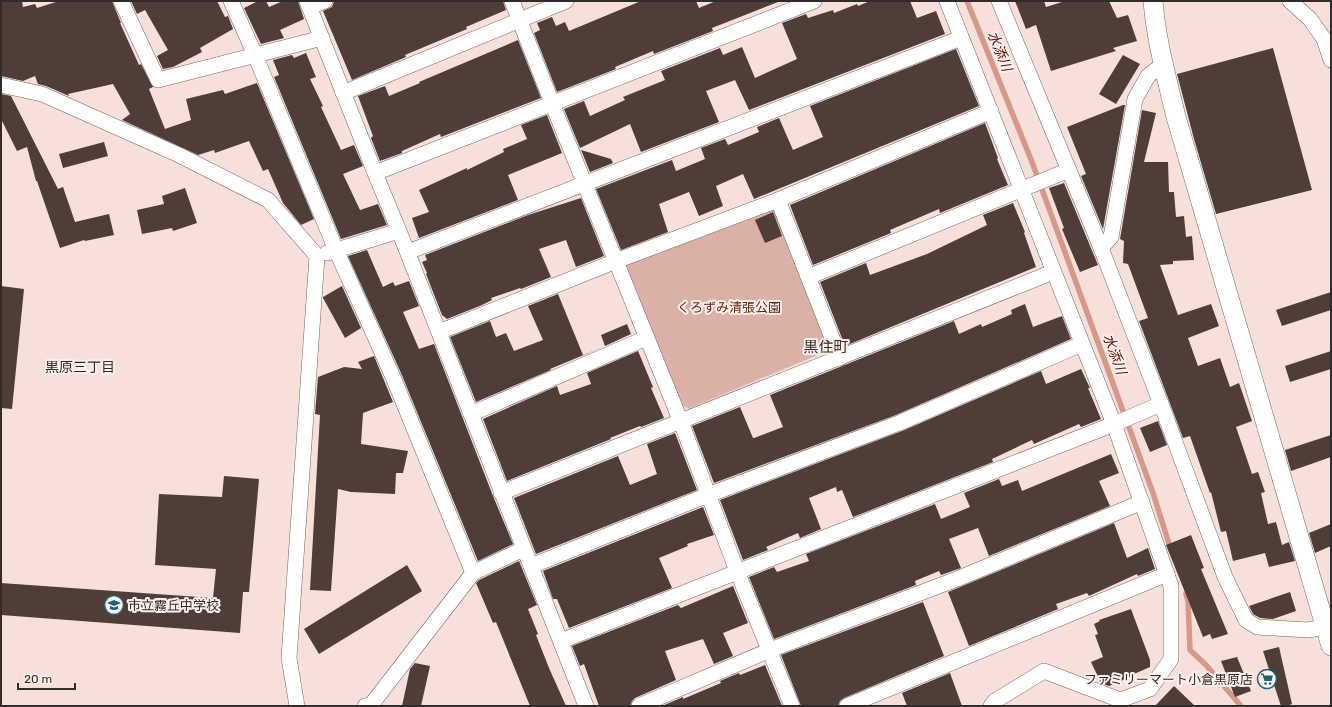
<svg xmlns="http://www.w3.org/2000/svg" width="1332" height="707" font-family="Rubik,'Noto Sans JP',sans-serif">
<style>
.green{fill:#dbb1a7}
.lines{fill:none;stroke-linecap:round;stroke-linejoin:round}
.stream{stroke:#d69889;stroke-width:5.5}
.building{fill:#4f3d38}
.minor-casing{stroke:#77635e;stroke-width:16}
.tertiary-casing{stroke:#77635e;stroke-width:20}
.minor{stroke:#fff;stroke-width:15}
.tertiary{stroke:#fff;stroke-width:19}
.labels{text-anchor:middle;stroke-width:4;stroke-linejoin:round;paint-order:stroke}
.park-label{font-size:13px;fill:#6a2110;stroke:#fef0ec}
.poi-label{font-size:13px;fill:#332b29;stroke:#fef0ec;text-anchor:start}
.water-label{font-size:14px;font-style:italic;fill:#5c1303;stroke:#fef0ec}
.neighbourhood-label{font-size:14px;fill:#332b29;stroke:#fef0ec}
.quarter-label{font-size:15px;fill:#332b29;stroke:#fef0ec}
</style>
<rect width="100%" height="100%" fill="#f7e0da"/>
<path class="green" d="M 774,209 L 830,350 L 690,408 C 681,409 679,398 676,391 L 625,265 Z"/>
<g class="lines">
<g class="stream">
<path d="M 967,1 L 1032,162 L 1153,493 L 1171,550"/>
<path d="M 1186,594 L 1188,601 L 1190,650 L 1206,665 L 1241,706"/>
</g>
</g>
<g class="building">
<path d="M 1,1 L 22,1 L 23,7 L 35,4 L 37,8 L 59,1 L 112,1 L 121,23 L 120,23 L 139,65 L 141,64 L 153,87 L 149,89 L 165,129 L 191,120 L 186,99 L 223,90 L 225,94 L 257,83 L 314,219 L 301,225 L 283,203 L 268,169 L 263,171 L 249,141 L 215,153 L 214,150 L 198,155 L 122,120 L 130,114 L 113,84 L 68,94 L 69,96 L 46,86 L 38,84 L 35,76 L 23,81 L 1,76 Z"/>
<path d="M 131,1 L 217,1 L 225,17 L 228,16 L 233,29 L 200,48 L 202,52 L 173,67 L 163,69 L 157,56 L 168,50 L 145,10 L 137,14 Z"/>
<path d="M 258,1 L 266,1 L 269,7 L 283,1 L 298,1 L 304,19 L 280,30 L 284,38 L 261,44 L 244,8 Z"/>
<path d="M 334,1 L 503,1 L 506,10 L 466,27 L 467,29 L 405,55 L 406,57 L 352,80 L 323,11 L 332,7 Z"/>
<path d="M 641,1 L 696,1 L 699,8 L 716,1 L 778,2 L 712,28 L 713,31 L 654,54 L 653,51 L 615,67 L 616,69 L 557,92 L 534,33 L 540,30 L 537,23 L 552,17 L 556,26 L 565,22 L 569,31 Z"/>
<path d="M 870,1 L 910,1 L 917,18 L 936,11 L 945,34 L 749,110 L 735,80 L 706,91 L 719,122 L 641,152 L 630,124 L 580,148 L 564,109 L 584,101 L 590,116 L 625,100 L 623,97 L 665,80 L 661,71 L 720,48 L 723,55 L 742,47 L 755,78 L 797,59 L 782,23 L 806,14 L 808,18 L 833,10 L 834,13 L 857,4 L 858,6 Z"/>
<path d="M 1015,1 L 1044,1 L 1046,7 L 1065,1 L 1109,1 L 1117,18 L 1128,15 L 1137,41 L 1113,48 L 1116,51 L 1051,71 L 1036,25 L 1026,29 Z"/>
<path d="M 518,40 L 541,98 L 441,137 L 440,134 L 402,151 L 402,153 L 380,161 L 371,138 L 373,136 L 358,96 L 385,86 L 389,96 L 420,83 L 419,82 Z"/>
<path d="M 1273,48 L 1312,190 L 1216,214 L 1194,139 L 1177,74 Z"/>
<path d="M 956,49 L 979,106 L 754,199 L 743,174 L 716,186 L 723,206 L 699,216 L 689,192 L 659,204 L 668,232 L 621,250 L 596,189 L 672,160 L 676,171 L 705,159 L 701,148 L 725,139 L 728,145 L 759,132 L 757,127 L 779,118 L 793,150 L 823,137 L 810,106 Z"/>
<path d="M 306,53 L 316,77 L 310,79 L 323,106 L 321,107 L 341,150 L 354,145 L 363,166 L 343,174 L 360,210 L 378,204 L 387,225 L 341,239 L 274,77 L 279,75 L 273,60 L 292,55 L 294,58 Z"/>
<path d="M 1123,55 L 1140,64 L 1116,104 L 1099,94 Z"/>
<path d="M 1,94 L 11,96 L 58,189 L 63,187 L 75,222 L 109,214 L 114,235 L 85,241 L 84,240 L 60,248 L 37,181 L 36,181 L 27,147 L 17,151 L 1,119 Z"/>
<path d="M 1123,105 L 1125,105 L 1103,229 L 1081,176 L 1086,174 L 1067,127 Z"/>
<path d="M 1142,110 L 1156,113 L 1144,162 L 1168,162 L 1169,192 L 1174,192 L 1176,217 L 1184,216 L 1186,237 L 1192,236 L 1194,260 L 1173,261 L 1173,264 L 1160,265 L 1178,315 L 1211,304 L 1219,326 L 1188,338 L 1198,366 L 1220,358 L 1230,387 L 1239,383 L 1252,421 L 1236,427 L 1252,474 L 1258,472 L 1265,492 L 1261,493 L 1268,524 L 1276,522 L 1282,545 L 1289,542 L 1295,561 L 1269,567 L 1265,553 L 1233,561 L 1226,531 L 1221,532 L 1211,492 L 1210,493 L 1190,436 L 1183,438 L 1139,321 L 1148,318 L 1128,264 L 1123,263 L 1124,241 L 1120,239 Z"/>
<path d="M 547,115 L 562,153 L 508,175 L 518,200 L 419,238 L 412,218 L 429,212 L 419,190 L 467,168 L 467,170 L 504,152 L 503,149 L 527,139 L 521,125 Z"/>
<path d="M 985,123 L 998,158 L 997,159 L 1008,185 L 940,213 L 939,209 L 890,230 L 891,233 L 813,265 L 790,205 Z"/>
<path d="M 104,142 L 108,156 L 63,168 L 59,154 Z"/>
<path d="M 581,150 L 611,159 L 613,163 L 590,172 Z"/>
<path d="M 1064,183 L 1098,265 L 1080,272 L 1062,229 L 1064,228 L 1049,188 Z"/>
<path d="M 185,188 L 197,223 L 173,231 L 172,228 L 142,234 L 137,210 L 164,204 L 162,196 Z"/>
<path d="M 581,198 L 604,256 L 576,267 L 566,240 L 539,249 L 551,277 L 521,289 L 520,288 L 491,298 L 492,300 L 482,305 L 447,319 L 442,315 L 426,274 L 427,273 L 422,262 L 427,260 L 425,255 L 528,215 Z"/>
<path d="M 1013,203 L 1025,232 L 1024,233 L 1036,267 L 845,346 L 820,282 L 866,263 L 870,275 L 927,254 L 987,225 L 983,215 Z"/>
<path d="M 773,212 L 782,236 L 765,243 L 755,220 Z"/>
<path d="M 367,250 L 383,287 L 393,282 L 395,286 L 409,281 L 419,306 L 403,312 L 419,349 L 434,344 L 493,496 L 513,544 L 478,561 L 401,373 L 348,256 Z"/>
<path d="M 1,286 L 24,289 L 12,409 L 1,408 Z"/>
<path d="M 342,286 L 361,328 L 345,338 L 323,298 L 323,297 Z"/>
<path d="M 1331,292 L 1331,310 L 1282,326 L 1276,310 Z"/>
<path d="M 558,294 L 583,355 L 603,347 L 550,369 L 551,370 L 476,402 L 450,337 L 490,321 L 496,337 L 506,333 L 514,351 L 543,340 L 528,306 Z"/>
<path d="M 1025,304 L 1033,327 L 1062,316 L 1071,339 L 896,415 L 714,483 L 692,426 L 740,407 L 753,438 L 754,438 L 783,427 L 770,395 L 954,321 L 959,334 L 981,324 L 982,327 L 1012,314 L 1011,310 Z"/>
<path d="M 627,324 L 631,334 L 605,346 L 601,335 Z"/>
<path d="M 638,351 L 653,387 L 651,388 L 664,418 L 641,427 L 640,426 L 610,438 L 611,439 L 507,481 L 483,419 L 557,386 L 560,395 L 591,384 L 587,373 Z"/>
<path d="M 1331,351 L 1331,369 L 1290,382 L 1285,366 Z"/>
<path d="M 374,356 L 393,402 L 363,413 L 361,444 L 408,451 L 403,473 L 396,473 L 395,494 L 351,492 L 338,489 L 331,591 L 310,590 L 320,415 L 315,414 L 318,377 L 344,367 L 362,369 L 358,362 Z"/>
<path d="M 1081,369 L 1090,388 L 1088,388 L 1101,419 L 1081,427 L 1079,424 L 1034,444 L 1032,440 L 992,459 L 993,462 L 853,517 L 842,490 L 837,492 L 836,487 L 809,498 L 821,529 L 800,538 L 798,533 L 766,547 L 768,550 L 743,560 L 720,500 L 902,431 L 1041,371 L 1046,384 Z"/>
<path d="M 1158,421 L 1167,445 L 1150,452 L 1140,428 Z"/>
<path d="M 675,433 L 697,490 L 536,554 L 514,498 L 618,456 L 630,485 L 657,474 L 647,444 Z"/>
<path d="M 1331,435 L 1331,457 L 1291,471 L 1285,450 Z"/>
<path d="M 1111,454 L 1119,473 L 1099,481 L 1110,506 L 989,556 L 978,528 L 949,539 L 961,568 L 941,575 L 939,571 L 915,581 L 916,585 L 774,639 L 749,577 L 774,567 L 777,572 L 809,561 L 806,554 L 935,504 L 941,519 L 970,507 L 964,493 L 999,479 L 1002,486 L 1018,480 L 1022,491 Z"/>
<path d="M 224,476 L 259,479 L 249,592 L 243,592 L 240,633 L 1,615 L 1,583 L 213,598 L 216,569 L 155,565 L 159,494 L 222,497 Z"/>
<path d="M 703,507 L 714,535 L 687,544 L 688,546 L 659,558 L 672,588 L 569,628 L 557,599 L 553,599 L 543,571 Z"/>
<path d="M 1114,523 L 1127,558 L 1148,548 L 1155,569 L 1138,576 L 1137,574 L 1089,596 L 1087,593 L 1056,604 L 1058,609 L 969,646 L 948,592 Z"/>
<path d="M 1331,524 L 1331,546 L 1315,553 L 1309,533 Z"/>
<path d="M 1191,535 L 1204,568 L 1201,569 L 1228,634 L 1212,639 L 1210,634 L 1203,637 L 1166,545 Z"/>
<path d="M 519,561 L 537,605 L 528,609 L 538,634 L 536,635 L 549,668 L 566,706 L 530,706 L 496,622 L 493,623 L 476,583 L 479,580 Z"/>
<path d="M 407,565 L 422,591 L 319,654 L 304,629 Z"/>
<path d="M 733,586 L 748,623 L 723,633 L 733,656 L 714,664 L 703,639 L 665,651 L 676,680 L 635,698 L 632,701 L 630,706 L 599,706 L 584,664 L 580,666 L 572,646 L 678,605 L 681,608 Z"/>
<path d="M 1290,592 L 1296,611 L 1273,619 L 1260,618 L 1253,614 L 1249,606 Z"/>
<path d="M 923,602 L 944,656 L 844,698 L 840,701 L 838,706 L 801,706 L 781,655 Z"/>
<path d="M 1131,609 L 1150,660 L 1150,667 L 1134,674 L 1134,675 L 1109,686 L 1101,683 L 1091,662 L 1103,657 L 1095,635 L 1098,634 L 1094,624 L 1100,621 L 1099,620 Z"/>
<path d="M 1279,647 L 1292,704 L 1287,706 L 1281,706 L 1263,651 Z"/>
<path d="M 1237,657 L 1251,691 L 1235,697 L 1221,661 Z"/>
<path d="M 415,663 L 430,666 L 421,706 L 402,706 L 410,669 Z"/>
<path d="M 765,665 L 782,706 L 662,706 L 683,697 L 683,699 L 721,683 L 720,681 L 739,673 L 740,675 Z"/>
<path d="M 950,673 L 962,706 L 907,706 L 902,693 Z"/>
<path d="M 1174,686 L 1195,706 L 1155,706 Z"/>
</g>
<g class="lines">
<g class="minor-casing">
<g id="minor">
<path d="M 121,1 L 158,80 L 322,38"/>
<path d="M 231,1 L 255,55 L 336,250 L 393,377 L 473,573"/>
<path d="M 307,1 L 375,173 L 399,231 L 586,706"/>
<path d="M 512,1 L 552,103 L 681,422 L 737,571 L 792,706"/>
<path d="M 947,1 L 1114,424 L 1171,586 L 1171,659 L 1150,689 L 1120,700 L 1044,671 L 995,701 L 991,706"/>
<path d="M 999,1 L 1101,248 L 1161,404 L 1225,577 L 1246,620 L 1257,627 L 1308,630 L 1326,627"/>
<path d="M 1290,1 L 1310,19 L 1324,39 L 1331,60"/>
<path d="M 309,7 L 325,1"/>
<path d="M 1,85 L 42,94 L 179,155 L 268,200 L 317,256 L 289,658 L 297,706"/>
<path d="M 343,93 L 566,1"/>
<path d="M 375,173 L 814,1"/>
<path d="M 778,200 L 991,111"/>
<path d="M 1101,248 L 1111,237 L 1135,99 L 1148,76 L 1163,64"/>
<path d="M 408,252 L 961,38"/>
<path d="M 327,253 L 399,231"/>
<path d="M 808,277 L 1069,170"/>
<path d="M 439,332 L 616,261 L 778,200 L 840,358"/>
<path d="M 471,414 L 646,338"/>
<path d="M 501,493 L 1053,272"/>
<path d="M 531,566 L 708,495 L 899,423 L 1082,344"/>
<path d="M 561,641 L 1114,424 L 1161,404"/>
<path d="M 365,706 L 371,705 L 473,573 L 523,549"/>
<path d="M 639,706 L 770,650 L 957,579 L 1142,502"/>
<path d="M 847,706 L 1167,574"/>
</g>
</g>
<g class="tertiary-casing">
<path id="tertiary" d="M 1153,1 C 1156,40 1167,79 1176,117 L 1331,646"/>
</g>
<use href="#minor" class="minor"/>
<use href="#tertiary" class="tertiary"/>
</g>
<defs>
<g id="school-ring" transform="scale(1)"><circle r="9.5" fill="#fef0ec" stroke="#1b6371" stroke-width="1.5"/><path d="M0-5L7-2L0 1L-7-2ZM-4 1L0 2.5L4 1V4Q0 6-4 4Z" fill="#1b6371"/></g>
<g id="supermarket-ring" transform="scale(1)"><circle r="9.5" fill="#fef0ec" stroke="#1b6371" stroke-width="1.5"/><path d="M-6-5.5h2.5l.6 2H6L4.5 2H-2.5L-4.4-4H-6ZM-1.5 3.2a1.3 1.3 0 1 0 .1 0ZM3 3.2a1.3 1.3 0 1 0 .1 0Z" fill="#1b6371"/></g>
</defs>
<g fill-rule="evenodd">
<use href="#school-ring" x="114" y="605"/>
<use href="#supermarket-ring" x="1267" y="679"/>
</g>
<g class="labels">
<g class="park-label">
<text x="729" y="312">くろずみ清張公園</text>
</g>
<g class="poi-label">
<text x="128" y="610">市立霧丘中学校</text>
<text x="1253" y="684" text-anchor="end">ファミリーマート小倉黒原店</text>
</g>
<g class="water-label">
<text transform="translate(1000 51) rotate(68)" y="5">水添川</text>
<text transform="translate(1115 354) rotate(70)" y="5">水添川</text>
</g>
<g class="neighbourhood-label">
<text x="80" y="372">黒原三丁目</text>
</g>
<g class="quarter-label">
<text x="826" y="352">黒住町</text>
</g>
</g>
<rect width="1332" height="707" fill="none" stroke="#332b29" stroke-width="4"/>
<path d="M18 683v6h57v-6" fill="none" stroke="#332b29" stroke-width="2"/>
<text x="24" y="683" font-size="12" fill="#332b29" stroke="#fef0ec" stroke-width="3" paint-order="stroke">20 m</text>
</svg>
